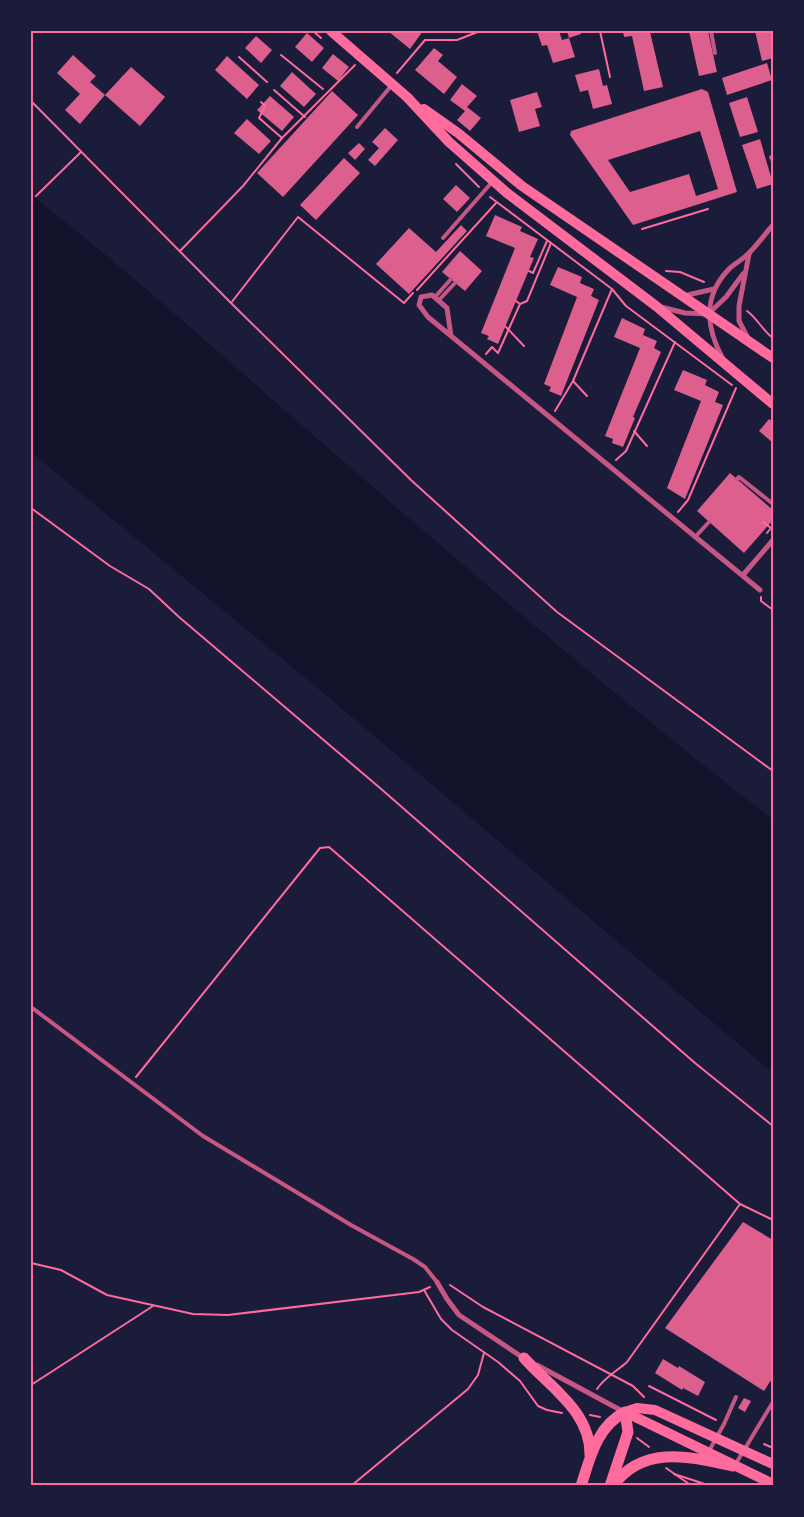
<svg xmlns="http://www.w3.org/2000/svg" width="804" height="1517" font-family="'PT Serif',serif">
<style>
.water{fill:#12122b}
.building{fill:#dd5f8e;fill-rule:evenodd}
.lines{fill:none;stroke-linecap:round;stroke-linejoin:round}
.path{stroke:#ff6b9d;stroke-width:2}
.service{stroke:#c65784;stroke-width:4}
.minor{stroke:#c65784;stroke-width:5}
.secondary{stroke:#ff6b9d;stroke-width:10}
.trunk{stroke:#ff6b9d;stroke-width:11}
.neatline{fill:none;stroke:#ff6b9d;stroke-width:2}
</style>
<rect width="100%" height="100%" fill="#1b1b3a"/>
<path class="water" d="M 31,195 C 129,271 220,354 313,435 C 464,566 615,697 773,820 L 773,1073 L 320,690 L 31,452 Z"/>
<g class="building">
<path d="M 388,31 L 423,31 L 410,49 Z"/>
<path d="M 537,31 L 559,31 L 562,40 L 569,38 L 575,57 L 553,63 L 547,45 L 542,46 Z"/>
<path d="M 567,31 L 580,31 L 581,34 L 569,38 Z"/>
<path d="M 623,31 L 650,32 L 663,87 L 644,91 L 632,36 L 624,37 Z"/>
<path d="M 689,31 L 708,31 L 717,72 L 699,76 Z"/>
<path d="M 755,31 L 773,31 L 773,58 L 762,61 Z"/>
<path d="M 307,33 L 324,48 L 312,62 L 295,47 Z"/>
<path d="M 256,36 L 272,50 L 261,63 L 245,48 Z"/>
<path d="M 434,48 L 443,55 L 438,61 L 457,77 L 444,94 L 415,70 Z"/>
<path d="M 333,54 L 349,67 L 338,81 L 322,68 Z"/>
<path d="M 73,55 L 96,76 L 90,82 L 105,95 L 80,124 L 65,110 L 80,94 L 57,73 Z"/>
<path d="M 227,56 L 259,85 L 247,99 L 215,70 Z"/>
<path d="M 767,63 L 772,80 L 727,95 L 722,78 Z"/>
<path d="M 131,67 L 165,97 L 140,126 L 105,95 Z"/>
<path d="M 599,69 L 603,86 L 607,85 L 612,104 L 593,109 L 588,90 L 580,92 L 575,75 Z"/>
<path d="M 292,72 L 316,94 L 304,107 L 280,86 Z"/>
<path d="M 462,84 L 477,96 L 467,107 L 481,118 L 470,131 L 457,120 L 465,111 L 450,100 Z"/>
<path d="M 702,89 L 708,92 L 737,192 L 633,225 L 570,135 L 571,131 ZM 700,131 L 718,189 L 696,196 L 689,174 L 630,192 L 608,160 Z"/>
<path d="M 332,91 L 358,115 L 283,197 L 257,173 Z"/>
<path d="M 537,92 L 542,107 L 535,109 L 540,126 L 519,132 L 510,100 Z"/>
<path d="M 270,96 L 294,117 L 282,131 L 257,110 Z"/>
<path d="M 747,97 L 758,132 L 740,137 L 729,103 Z"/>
<path d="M 247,119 L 271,141 L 259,154 L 234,133 Z"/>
<path d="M 385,128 L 398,140 L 375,166 L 368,160 L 379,148 L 372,142 Z"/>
<path d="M 760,139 L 773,184 L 757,189 L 742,145 Z"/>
<path d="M 359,143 L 365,149 L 355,160 L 348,153 Z"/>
<path d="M 344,158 L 360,173 L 316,220 L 300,205 Z"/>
<path d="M 456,185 L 470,198 L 457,212 L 443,199 Z"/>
<path d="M 495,215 L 522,227 L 520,231 L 538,239 L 530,257 L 534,258 L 498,344 L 487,339 L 489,336 L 481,333 L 515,248 L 486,236 Z"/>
<path d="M 461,225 L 467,231 L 409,294 L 376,264 L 409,228 L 436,252 Z"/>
<path d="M 460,251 L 482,271 L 465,291 L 442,272 Z"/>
<path d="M 558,267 L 582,277 L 580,283 L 594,289 L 591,296 L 599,300 L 561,396 L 549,391 L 551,387 L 544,384 L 577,297 L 550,285 Z"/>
<path d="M 622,318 L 645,329 L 643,335 L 657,341 L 654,348 L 661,352 L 633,417 L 635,418 L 623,447 L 612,443 L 613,439 L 605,436 L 640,348 L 614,337 Z"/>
<path d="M 683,370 L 707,380 L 705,385 L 719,392 L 715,402 L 723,405 L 685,499 L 667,488 L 701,401 L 674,390 Z"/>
<path d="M 769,419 L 773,422 L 773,443 L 759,431 Z"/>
<path d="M 730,473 L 773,510 L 773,520 L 744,553 L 697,511 Z"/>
<path d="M 743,1222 L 773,1240 L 773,1377 L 764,1391 L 665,1328 Z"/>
<path d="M 663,1359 L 678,1368 L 679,1366 L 705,1382 L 698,1396 L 683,1388 L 682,1390 L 655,1373 Z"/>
<path d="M 744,1398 L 751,1401 L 745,1412 L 738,1408 Z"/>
</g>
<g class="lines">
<g class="path">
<path d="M 313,31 L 321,38"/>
<path d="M 600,31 L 610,77"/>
<path d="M 31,32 L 71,31"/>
<path d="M 281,55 L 323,89"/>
<path d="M 239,57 L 267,82"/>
<path d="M 397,73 L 425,40 L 457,40 L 480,31"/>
<path d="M 274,90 L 305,117"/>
<path d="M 31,101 L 231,303 L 412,481 L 557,612 L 773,771"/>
<path d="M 261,102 L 265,106 L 259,118 L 282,138"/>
<path d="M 456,164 L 479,187"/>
<path d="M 36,196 L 81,152"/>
<path d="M 490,197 L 612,289 L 626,306 L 732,385"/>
<path d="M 642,229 L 708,209"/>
<path d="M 180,251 L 243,186 L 282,138 L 355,65"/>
<path d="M 529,271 L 533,273 L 547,241"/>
<path d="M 666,271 L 680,272 L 704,282"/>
<path d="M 417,290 L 496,203"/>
<path d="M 516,301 L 520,304"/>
<path d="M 231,303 L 298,217 L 404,303 L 413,293"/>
<path d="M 747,311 C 758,319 762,330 773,338"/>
<path d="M 506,327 L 524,346"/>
<path d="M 486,354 L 492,347 L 498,353 L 520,304 L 527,301 L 551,243"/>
<path d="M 573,381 L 587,396"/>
<path d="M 555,411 L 573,381 L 612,289"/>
<path d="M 634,431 L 647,446"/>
<path d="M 616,460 L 626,451 L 675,342"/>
<path d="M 31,508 L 110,566 L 149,589 L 179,617 L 380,788 L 695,1063 L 773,1126"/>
<path d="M 678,512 L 688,500 L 736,388"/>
<path d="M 763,522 L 771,528 L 767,533"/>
<path d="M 761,597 L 761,601 L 773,610"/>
<path d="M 136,1077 L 320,848 L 329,847 L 740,1204 L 773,1220"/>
<path d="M 31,1263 L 61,1270 L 107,1295 L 193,1314 L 228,1315 L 419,1292 L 430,1287"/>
<path d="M 450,1285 L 483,1307 L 633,1386 L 644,1397"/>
<path d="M 424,1290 L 441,1319 L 452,1330 L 498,1362 L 520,1381 L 538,1406 L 547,1410 L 562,1413"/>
<path d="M 31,1385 L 153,1306"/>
<path d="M 649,1386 L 716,1420"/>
<path d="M 597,1389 C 604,1378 617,1371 627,1362 L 740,1204"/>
<path d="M 590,1415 L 600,1417"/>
<path d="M 637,1438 L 649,1447"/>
<path d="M 764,1444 L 773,1448"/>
<path d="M 666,1468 L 692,1486"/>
<path d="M 674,1474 L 711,1486"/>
<path d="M 351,1486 L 468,1389 L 478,1375 L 484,1353"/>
</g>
<g class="service">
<path d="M 711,31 L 715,53"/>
<path d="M 357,127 L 391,86"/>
<path d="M 771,157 L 773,161"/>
<path d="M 443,238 L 493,181"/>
<path d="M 435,297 L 451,279"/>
<path d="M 439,300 L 455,283"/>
<path d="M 737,479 L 739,477 L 773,504"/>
<path d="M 695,537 L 709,522"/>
<path d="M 31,1007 L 203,1136 L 351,1225 L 413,1259 L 425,1267 L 437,1282"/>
<path d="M 709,1451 L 724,1424 L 736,1397"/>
<path d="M 735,1465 L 773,1402"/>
</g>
<g class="minor">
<path d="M 683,296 L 714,289"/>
<path d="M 661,307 L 685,313 L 708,314 L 726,297 L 743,274"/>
<path d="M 451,336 L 447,308 L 432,295 L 421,297 L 419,305 L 428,317 L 760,590"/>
<path d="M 748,338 L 739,321 L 739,306 L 749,254"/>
<path d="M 723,359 C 706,328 702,297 729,269 C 735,263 744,259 750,252 C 758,244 765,234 773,225"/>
<path d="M 743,575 L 773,540"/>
<path d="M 437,1282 L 447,1299 L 459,1315 L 525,1359"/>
<path d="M 537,1365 L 624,1412"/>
</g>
<g class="secondary">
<path d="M 331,31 L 407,97 L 449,142 L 507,193 L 656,306 L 773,404"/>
<path d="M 424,109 L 458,133 L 522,186 L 773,358"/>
<path d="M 625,1412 L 773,1484"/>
<path d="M 625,1412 L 637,1408 L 655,1410 L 773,1464"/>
</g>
<g class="trunk">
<path d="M 524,1358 C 550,1387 591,1412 590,1455"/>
<path d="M 581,1486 C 590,1458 597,1426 625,1412 L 628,1432 L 610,1486"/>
<path d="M 613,1486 C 643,1444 691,1457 733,1466"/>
</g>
</g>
<rect width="804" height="1517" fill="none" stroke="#1b1b3a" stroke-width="65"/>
<rect x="32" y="32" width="740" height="1452" class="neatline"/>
</svg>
